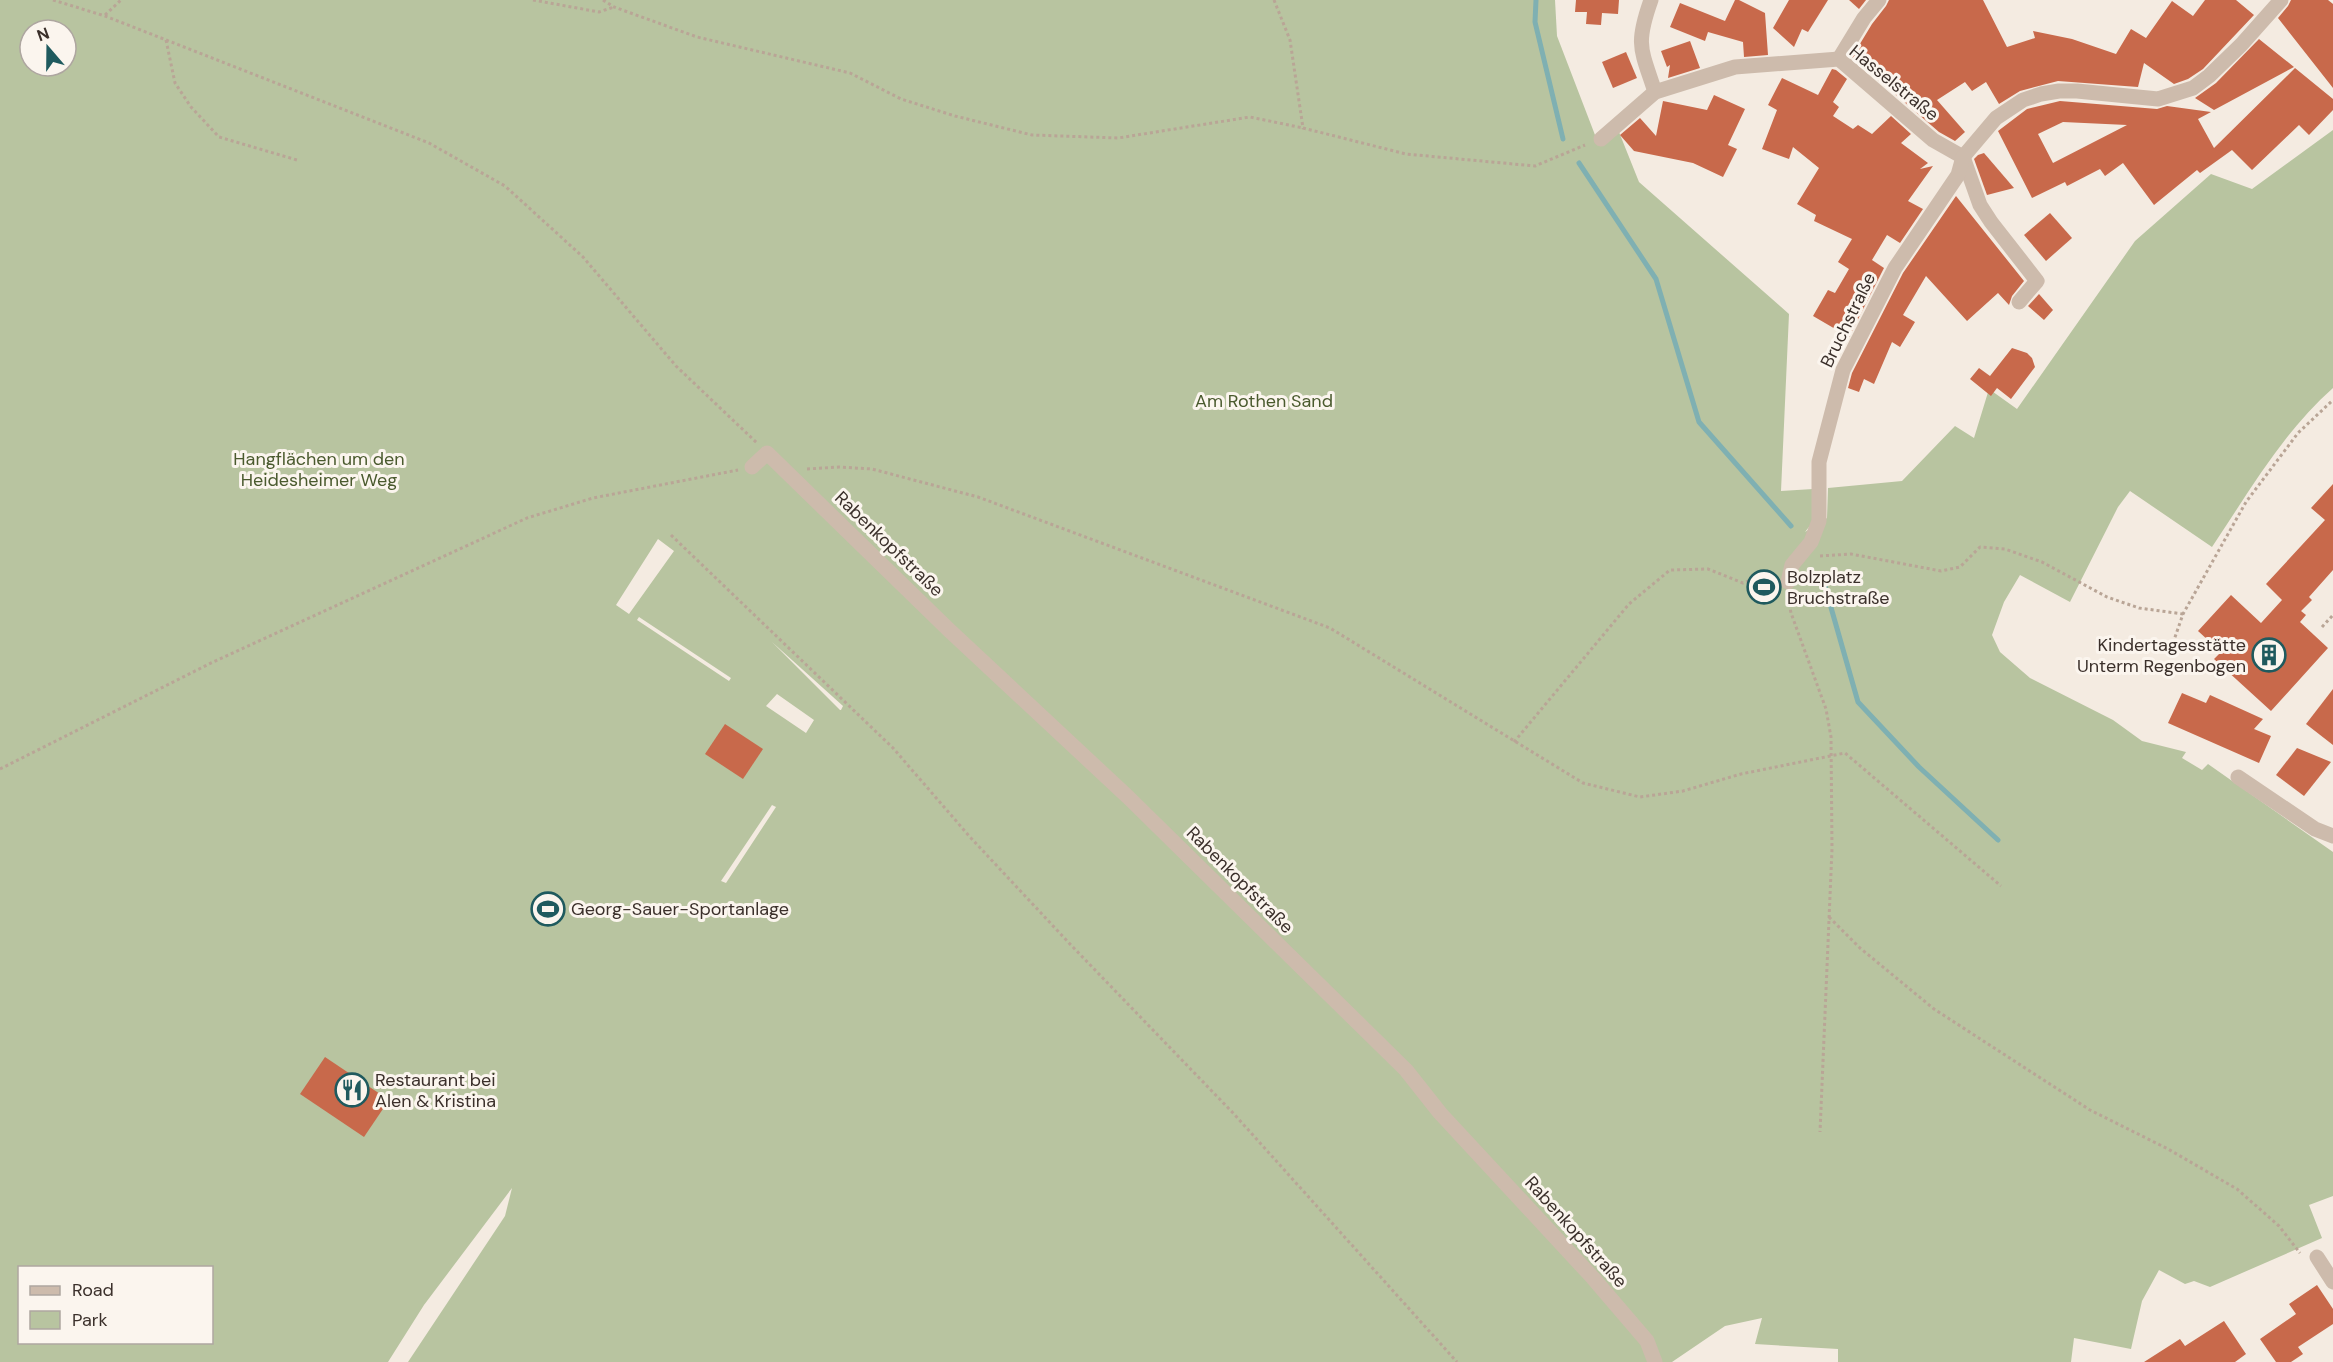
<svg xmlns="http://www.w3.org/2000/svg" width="2333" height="1362" font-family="'DM Sans',sans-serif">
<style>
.green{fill:#b8c4a0;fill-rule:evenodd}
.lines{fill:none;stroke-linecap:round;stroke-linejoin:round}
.stream{stroke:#7fb0b2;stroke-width:5}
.building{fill:#c8694b;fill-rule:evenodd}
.path{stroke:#b9a596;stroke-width:3;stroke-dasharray:3 3;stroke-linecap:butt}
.minor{stroke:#cdbbac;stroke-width:15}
.labels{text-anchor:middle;stroke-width:6;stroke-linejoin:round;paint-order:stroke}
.street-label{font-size:18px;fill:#3b302b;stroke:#fbf5ee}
.park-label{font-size:18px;fill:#4a5a2e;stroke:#fbf5ee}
.poi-label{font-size:18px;fill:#3b302b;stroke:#fbf5ee;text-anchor:start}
</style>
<rect width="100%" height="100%" fill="#f4ebe1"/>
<path class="green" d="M 0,0 L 1555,0 L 1557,36 L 1595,135 L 1619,132 L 1639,182 L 1789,314 L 1781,491 L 1813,489 L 1813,522 L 1805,532 L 1827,518 L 1828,488 L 1902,481 L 1955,426 L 1974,438 L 1989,389 L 2017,409 L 2135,241 L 2211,174 L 2252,189 L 2333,130 L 2333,388 C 2283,432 2249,492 2212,547 L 2130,491 L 2118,507 L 2070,602 L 2020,575 L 2004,602 L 1992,635 L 2000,652 L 2030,678 L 2113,720 L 2142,741 L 2186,752 L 2182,758 L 2202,770 L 2208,764 L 2333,852 L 2333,1196 L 2309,1205 L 2322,1238 L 2210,1287 L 2194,1281 L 2185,1284 L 2159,1270 L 2142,1301 L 2131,1349 L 2074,1338 L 2071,1362 L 1838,1362 L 1838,1349 L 1755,1344 L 1762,1318 L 1725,1326 L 1672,1362 L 408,1362 L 505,1216 L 512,1188 L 424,1305 L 388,1362 L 0,1362 ZM 30,30 L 66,30 L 66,66 L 30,66 ZM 658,539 L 674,551 L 629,614 L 616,605 ZM 639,617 L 731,678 L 729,681 L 637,620 ZM 772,642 L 843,706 L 841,710 L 840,710 ZM 777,694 L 814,720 L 806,733 L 766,706 ZM 772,805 L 776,807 L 726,883 L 721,881 ZM 20,1268 L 212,1268 L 212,1342 L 20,1342 Z"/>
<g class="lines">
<g class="stream">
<path d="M 1536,0 L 1535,22 L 1563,139"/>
<path d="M 1579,163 L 1656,279 L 1699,422 L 1791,526"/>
<path d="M 1822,576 L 1858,702 L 1919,767 L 1998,840"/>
</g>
</g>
<g class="building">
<path d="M 1576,0 L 1619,0 L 1618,14 L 1602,13 L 1601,25 L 1586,24 L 1587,12 L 1575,12 Z"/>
<path d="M 1735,0 L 1739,0 L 1765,13 L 1768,55 L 1744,57 L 1743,42 L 1708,32 L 1705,41 L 1670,27 L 1680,3 L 1725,21 Z"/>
<path d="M 1789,0 L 1828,0 L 1808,32 L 1802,29 L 1794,47 L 1773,28 Z"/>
<path d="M 1849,0 L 1866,0 L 1859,9 Z"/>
<path d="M 1889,0 L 1983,0 L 2007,47 L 2035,38 L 2033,31 L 2072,39 L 2116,54 L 2131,29 L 2146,38 L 2172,1 L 2193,16 L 2205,0 L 2236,0 L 2254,15 L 2203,69 L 2188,79 L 2174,84 L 2144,63 L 2138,87 L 2058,81 L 2020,91 L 1999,104 L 1986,82 L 1972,91 L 1965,82 L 1937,100 L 1965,132 L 1955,141 L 1939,132 L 1852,57 L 1872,24 L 1886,6 Z"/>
<path d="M 2291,0 L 2328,0 L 2333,4 L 2333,88 L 2278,18 L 2288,6 Z"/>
<path d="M 2259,39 L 2294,67 L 2214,110 L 2195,98 L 2216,83 Z"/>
<path d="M 1690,41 L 1700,68 L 1668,78 L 1670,65 L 1667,67 L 1661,51 Z"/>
<path d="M 1626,52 L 1637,78 L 1613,88 L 1602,62 Z"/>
<path d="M 2295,68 L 2333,99 L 2333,110 L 2309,135 L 2299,125 L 2252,170 L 2232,150 L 2200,173 L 2197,170 L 2154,205 L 2123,163 L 2105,176 L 2100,169 L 2067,186 L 2065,182 L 2032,198 L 1998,131 L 2027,109 L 2060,101 L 2157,109 L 2167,106 L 2211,112 L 2198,119 L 2214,148 ZM 2063,122 L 2127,125 L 2053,163 L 2038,134 Z"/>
<path d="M 1832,69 L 1836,70 L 1847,79 L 1833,102 L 1839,107 L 1833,116 L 1853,129 L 1858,125 L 1872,134 L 1891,116 L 1911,134 L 1901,143 L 1928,163 L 1920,169 L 1933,166 L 1908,201 L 1923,209 L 1900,243 L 1887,235 L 1872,260 L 1884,268 L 1849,337 L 1813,316 L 1828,290 L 1835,293 L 1849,269 L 1838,262 L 1852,239 L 1814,221 L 1816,215 L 1797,204 L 1819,168 L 1793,147 L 1789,159 L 1762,149 L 1777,110 L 1768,105 L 1782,78 L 1818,95 Z"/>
<path d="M 1714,95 L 1745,109 L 1728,145 L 1737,149 L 1723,177 L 1693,163 L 1634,151 L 1620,135 L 1640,118 L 1656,136 L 1663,101 L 1707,110 Z"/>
<path d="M 1984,153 L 2014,188 L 1987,195 L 1974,159 L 1978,155 Z"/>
<path d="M 1956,196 L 2024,281 L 2012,296 L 2009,305 L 1998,293 L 1967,321 L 1926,276 L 1903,315 L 1915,322 L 1900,347 L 1892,342 L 1874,384 L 1864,379 L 1859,392 L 1848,388 L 1852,373 L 1903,273 Z"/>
<path d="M 2050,213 L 2072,238 L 2046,261 L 2024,235 Z"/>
<path d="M 2039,294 L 2053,310 L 2044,320 L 2028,306 Z"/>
<path d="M 2012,348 L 2027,353 L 2032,358 L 2035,367 L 2011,399 L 1997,388 L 1991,396 L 1970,379 L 1979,368 L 1990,376 Z"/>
<path d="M 2333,484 L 2333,570 L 2309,597 L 2312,600 L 2301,611 L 2306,615 L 2300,622 L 2328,648 L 2271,711 L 2214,659 L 2221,652 L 2198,631 L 2231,595 L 2261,623 L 2282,600 L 2266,584 L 2325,520 L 2311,508 Z"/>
<path d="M 2333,689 L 2333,745 L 2306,724 Z"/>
<path d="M 2182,693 L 2206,703 L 2210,695 L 2263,719 L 2254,729 L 2271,736 L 2259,763 L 2168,723 Z"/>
<path d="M 725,724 L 763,749 L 743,779 L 705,754 Z"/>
<path d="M 2297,748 L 2331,762 L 2304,796 L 2276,775 Z"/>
<path d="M 325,1057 L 389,1100 L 364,1137 L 300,1094 Z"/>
<path d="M 2317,1285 L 2333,1309 L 2333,1324 L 2298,1347 L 2303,1354 L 2291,1362 L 2276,1362 L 2260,1339 L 2296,1314 L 2289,1304 Z"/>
<path d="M 2224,1321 L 2246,1354 L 2235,1362 L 2144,1362 L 2180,1339 L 2185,1346 Z"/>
</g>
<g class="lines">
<g class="path">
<path d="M 53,0 L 105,16 L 429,143 L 505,186 L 583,257 L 676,366 L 757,443"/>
<path d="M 533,0 L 599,12 L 614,7"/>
<path d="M 603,0 L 614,7 L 697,37 L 850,73 L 901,99 L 955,116 L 1032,135 L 1118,138 L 1250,117 L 1303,128"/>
<path d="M 1274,0 L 1290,40 L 1303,128 L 1406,154 L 1535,166 L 1585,145"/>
<path d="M 105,15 L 121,0"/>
<path d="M 166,40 L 175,83 L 191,107 L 219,137 L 297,160"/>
<path d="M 807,469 L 839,467 L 872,469 L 978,497 L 1330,628 L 1583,783 L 1640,797 L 1683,791 L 1741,774 L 1845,753 L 2001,886"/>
<path d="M 671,535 L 893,748 L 970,837 L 1069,943 L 1234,1114 L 1457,1362"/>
<path d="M 1820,556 L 1851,554 L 1941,571 L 1960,567 L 1980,547 L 2005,549 L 2042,562 L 2107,597 L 2139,608 L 2183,614"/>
<path d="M 1788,598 L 1791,613 L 1826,709 L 1831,737 L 1832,849 L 1820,1132"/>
<path d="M 2322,627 L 2333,615"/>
<path d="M 2173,643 L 2183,614 L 2246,502 L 2298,433 L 2333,400"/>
<path d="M 1514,742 L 1629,604 L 1670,570 L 1708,569 L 1743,583 L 1774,571"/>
<path d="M 0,769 L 213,662 L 527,518 L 593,498 L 738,470"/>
<path d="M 1829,917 L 1860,948 L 1934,1009 L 2090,1110 L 2168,1149 L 2237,1189 L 2279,1226 L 2300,1253"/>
</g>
<g class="minor">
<path d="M 1651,0 C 1635,45 1641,49 1655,92"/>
<path d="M 1839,59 L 1864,18 L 1879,0"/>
<path d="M 1601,139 L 1655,92 L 1735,67 L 1839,59 L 1933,140 L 1963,157"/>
<path d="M 1963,157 L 1980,205 L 1991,222 L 2037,281 L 2019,302"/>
<path d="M 752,467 L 767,453 L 949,630 L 1128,797 L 1406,1070 L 1440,1113 L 1593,1278 L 1647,1341 L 1655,1362"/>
<path d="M 1788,582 L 1792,565 L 1811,542 L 1819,521 L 1819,462 L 1843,370 L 1895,268 L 1958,175 L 1963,157 L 1996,118 L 2023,100 L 2041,94 L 2059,91 L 2077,91 L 2158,99 L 2193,88 L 2209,76 L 2241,45 L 2281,0"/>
<path d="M 2238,777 L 2315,829 L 2333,836"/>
<path d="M 2317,1257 L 2333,1282"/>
</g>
</g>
<defs>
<g id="stadium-ring" transform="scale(1.725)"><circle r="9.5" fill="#fbf5ee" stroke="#1f5a5e" stroke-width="1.5"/><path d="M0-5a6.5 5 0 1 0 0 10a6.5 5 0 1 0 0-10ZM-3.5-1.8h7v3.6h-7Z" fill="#1f5a5e"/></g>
<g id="building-ring" transform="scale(1.725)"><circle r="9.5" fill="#fbf5ee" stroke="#1f5a5e" stroke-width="1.5"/><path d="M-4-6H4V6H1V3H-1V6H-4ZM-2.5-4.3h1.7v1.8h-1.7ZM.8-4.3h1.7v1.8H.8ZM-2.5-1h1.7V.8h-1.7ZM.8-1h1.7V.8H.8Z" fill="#1f5a5e"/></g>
<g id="restaurant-ring" transform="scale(1.725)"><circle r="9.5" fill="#fbf5ee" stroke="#1f5a5e" stroke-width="1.5"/><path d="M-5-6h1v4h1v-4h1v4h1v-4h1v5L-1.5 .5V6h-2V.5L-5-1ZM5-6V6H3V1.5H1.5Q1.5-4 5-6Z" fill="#1f5a5e"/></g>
</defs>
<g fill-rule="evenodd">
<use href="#stadium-ring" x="1764" y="587"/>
<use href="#building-ring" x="2269" y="655"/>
<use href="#stadium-ring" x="548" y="909"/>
<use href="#restaurant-ring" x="352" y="1090"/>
</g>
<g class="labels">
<g class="street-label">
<text transform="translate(1894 83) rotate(39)" y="6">Hasselstraße</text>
<text transform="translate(1848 320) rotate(-64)" y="6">Bruchstraße</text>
<text transform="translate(889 544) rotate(44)" y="6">Rabenkopfstraße</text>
<text transform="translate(1240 880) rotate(45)" y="6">Rabenkopfstraße</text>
<text transform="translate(1576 1232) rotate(48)" y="6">Rabenkopfstraße</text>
</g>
<g class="park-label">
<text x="1264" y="407">Am Rothen Sand</text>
<text x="319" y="465">Hangflächen um den<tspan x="319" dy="21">Heidesheimer Weg</tspan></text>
</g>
<g class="poi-label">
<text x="1787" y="583">Bolzplatz<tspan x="1787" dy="21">Bruchstraße</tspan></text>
<text x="2246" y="651" text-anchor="end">Kindertagesstätte<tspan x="2246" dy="21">Unterm Regenbogen</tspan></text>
<text x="571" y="915">Georg-Sauer-Sportanlage</text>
<text x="375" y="1086">Restaurant bei<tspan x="375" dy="21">Alen &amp; Kristina</tspan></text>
</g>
</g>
<rect x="18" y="1266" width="195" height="78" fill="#fbf5ee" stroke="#aea6a0" stroke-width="1.5"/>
<rect x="30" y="1286" width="30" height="9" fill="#cdbbac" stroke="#aea6a0" stroke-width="1.5"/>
<text x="72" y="1296" font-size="18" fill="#3b302b">Road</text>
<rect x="30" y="1311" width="30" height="18" fill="#b8c4a0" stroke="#aea6a0" stroke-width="1.5"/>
<text x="72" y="1326" font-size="18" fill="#3b302b">Park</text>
<g transform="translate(48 48) rotate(340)"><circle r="28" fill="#fbf5ee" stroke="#aea6a0" stroke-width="1.5"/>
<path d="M0-4.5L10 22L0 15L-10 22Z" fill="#1f5a5e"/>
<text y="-9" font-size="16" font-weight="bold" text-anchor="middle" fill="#3b302b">N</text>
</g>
</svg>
